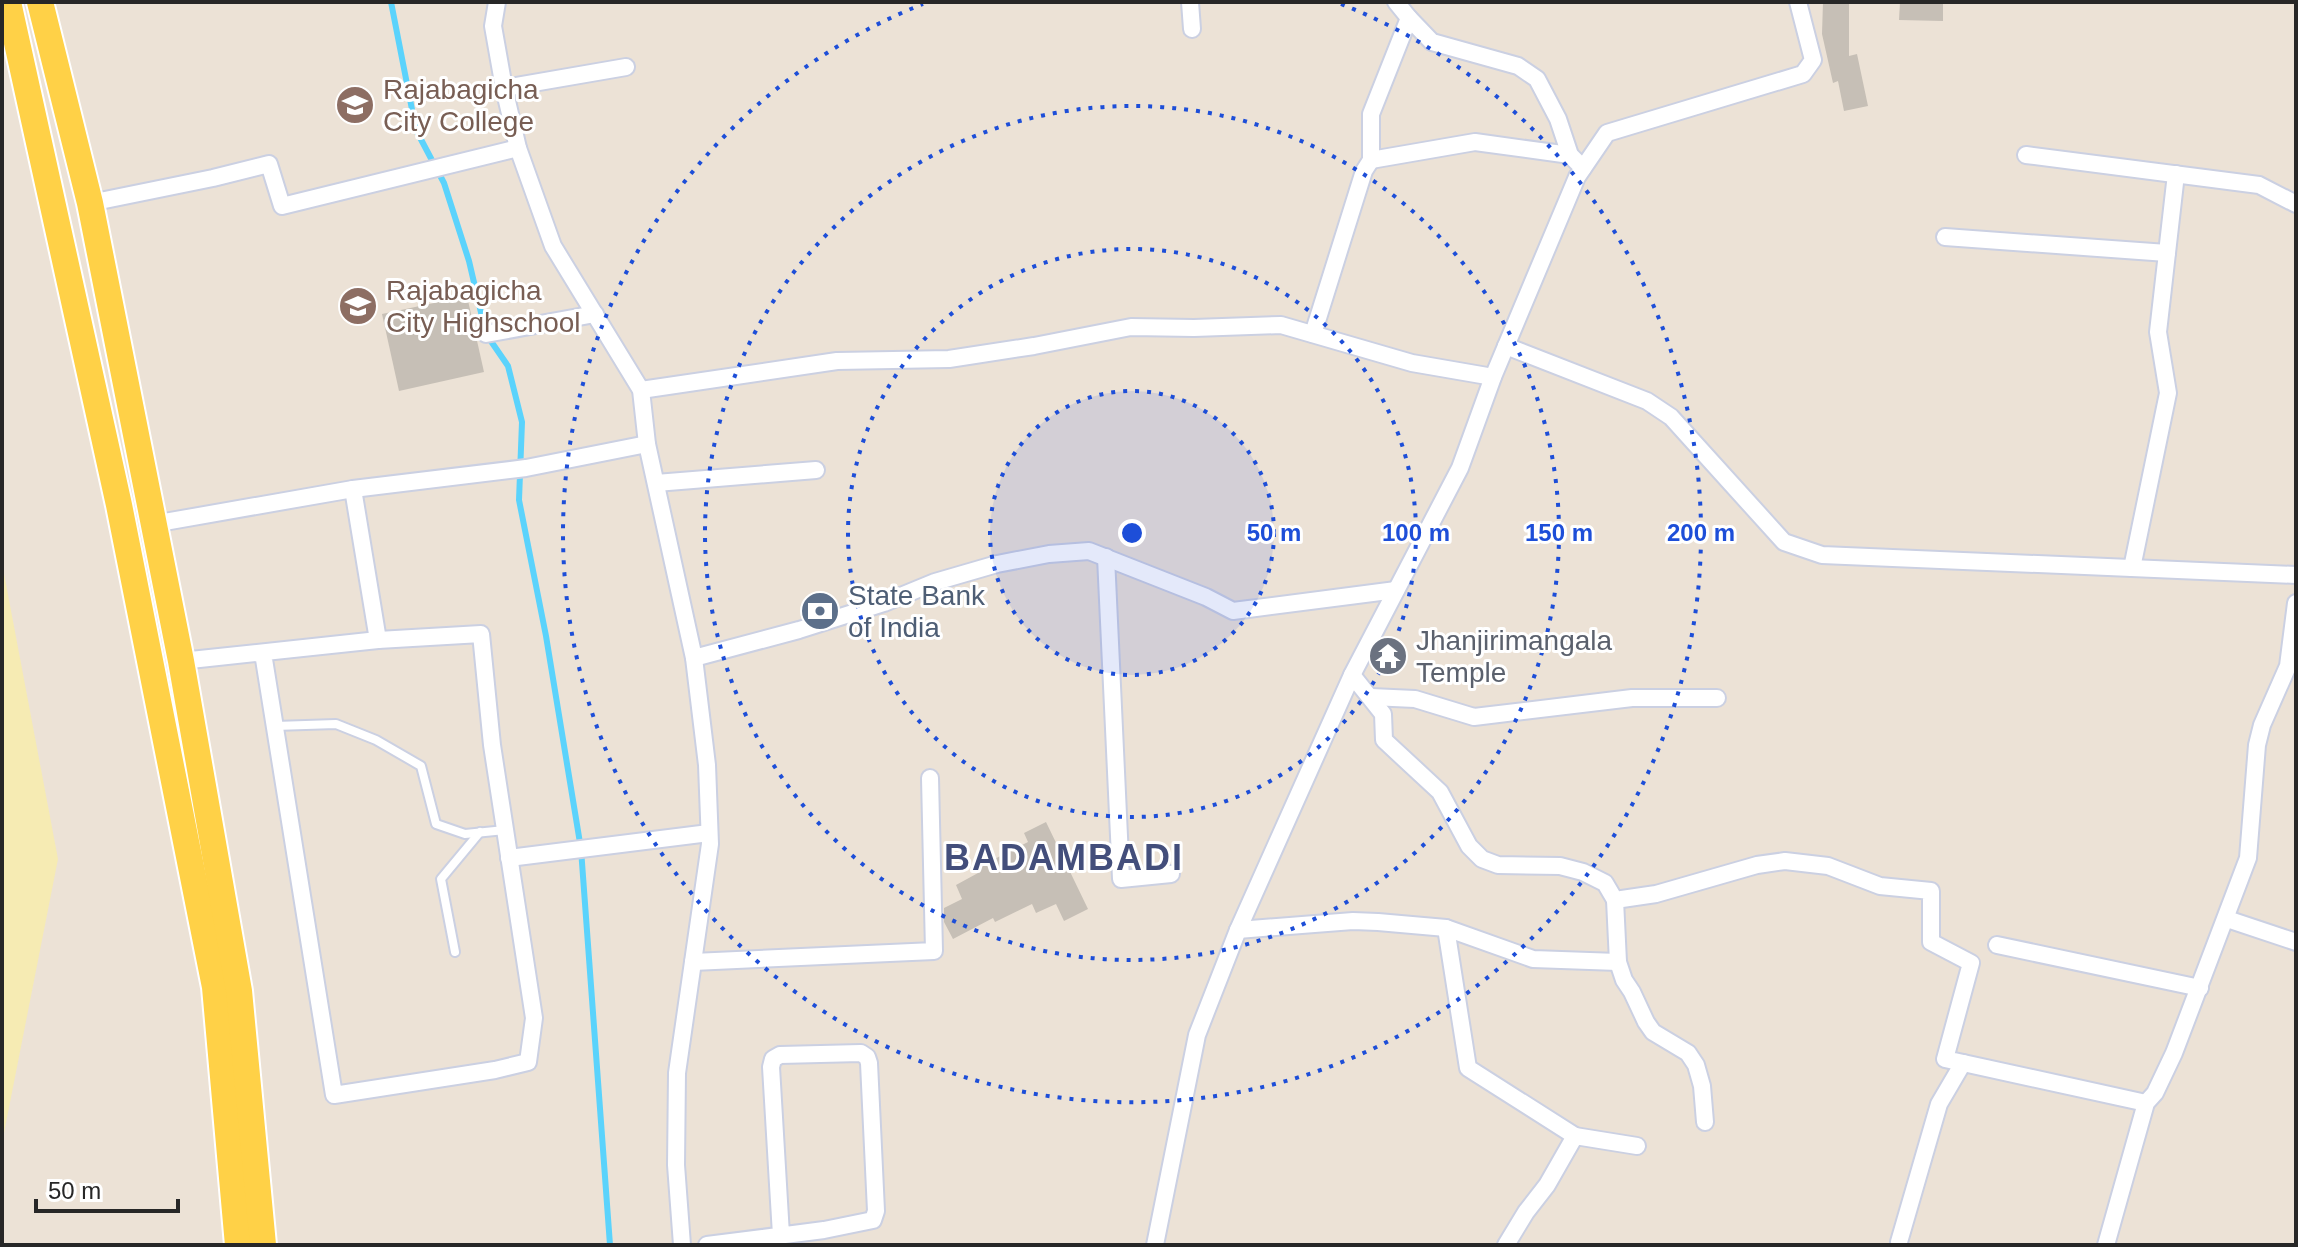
<svg xmlns="http://www.w3.org/2000/svg" width="2298" height="1247" font-family="Arial,sans-serif">
<style>
.sand{fill:#f6ebb3}
.lines{fill:none;stroke-linecap:round;stroke-linejoin:round}
.stream{stroke:#5bd3fc;stroke-width:6}
.building{fill:#c6bfb6}
.lane-casing{stroke:#cbd0e2;stroke-width:12}
.street-casing{stroke:#cbd0e2;stroke-width:20}
.primary-casing{stroke:#fff;stroke-width:30}
.lane{stroke:#fff;stroke-width:8}
.street{stroke:#fff;stroke-width:16}
.primary{stroke:#ffd147;stroke-width:26}
.ring{fill:none;stroke:#1d4ed8;stroke-width:4;stroke-dasharray:4 8}
.labels{text-anchor:middle;stroke-width:6;stroke-linejoin:round;paint-order:stroke}
.education-label{font-size:28px;fill:#785e54;stroke:#fff;text-anchor:start}
.service-label{font-size:28px;fill:#4e5e75;stroke:#fff;text-anchor:start}
.worship-label{font-size:28px;fill:#5b616d;stroke:#fff;text-anchor:start}
.district-label{font-size:36px;font-weight:bold;letter-spacing:2px;fill:#434e7b;stroke:#fff}
.centre{fill:#1d4ed8;stroke:#fff;stroke-width:4}
.ring-label{font-size:24px;text-anchor:middle;font-weight:bold;fill:#1d4ed8;stroke:#fff;stroke-width:6;stroke-linejoin:round;paint-order:stroke}
</style>
<rect width="100%" height="100%" fill="#ece2d6"/>
<path class="sand" d="M 2,563 L 58,859 L 2,1143 Z"/>
<g class="lines">
<path class="stream" d="M 391,2 L 416,130 L 444,183 L 469,261 L 486,334 L 508,366 L 522,422 L 519,500 L 546,636 L 581,849 L 610,1245"/>
</g>
<g class="building">
<path d="M 1823,2 L 1849,2 L 1849,56 L 1857,54 L 1868,106 L 1844,111 L 1838,81 L 1833,83 L 1822,34 Z"/>
<path d="M 1900,2 L 1943,2 L 1943,21 L 1899,20 Z"/>
<path d="M 467,296 L 484,372 L 399,391 L 382,314 Z"/>
<path d="M 1046,822 L 1088,909 L 1064,921 L 1056,904 L 1036,913 L 1032,904 L 995,922 L 993,918 L 953,939 L 944,922 L 944,908 L 962,899 L 956,885 L 978,873 L 975,869 L 1028,842 L 1024,833 Z"/>
</g>
<g class="lines">
<g class="lane-casing">
<g id="lane">
<path d="M 275,726 L 336,724 L 376,740 L 421,766 L 436,824 L 465,834 L 505,830"/>
<path d="M 455,952 L 441,879 L 480,832"/>
</g>
</g>
<g class="street-casing">
<g id="street">
<path d="M 497,2 L 493,26 L 504,88 L 518,148 L 553,246 L 641,390 L 647,444 L 694,658 L 707,765 L 710,844 L 677,1073 L 676,1165 L 682,1245"/>
<path d="M 1190,2 L 1192,29"/>
<path d="M 1396,2 L 1409,18 L 1432,42 L 1518,66 L 1537,79 L 1558,119 L 1570,155 L 1583,168"/>
<path d="M 504,88 L 626,67"/>
<path d="M 2026,155 L 2259,185 L 2296,204"/>
<path d="M 1371,160 L 1475,142 L 1570,155"/>
<path d="M 90,203 L 213,178 L 269,164 L 282,206 L 518,148"/>
<path d="M 1945,237 L 2167,253"/>
<path d="M 486,334 L 595,314"/>
<path d="M 1313,334 L 1364,171 L 1371,160 L 1371,114 L 1409,18"/>
<path d="M 1506,346 L 1647,401 L 1671,417 L 1784,542 L 1822,555 L 2296,575"/>
<path d="M 641,390 L 837,361 L 949,359 L 1034,346 L 1131,327 L 1194,328 L 1281,325 L 1412,363 L 1493,377"/>
<path d="M 656,483 L 816,470"/>
<path d="M 353,489 L 378,640"/>
<path d="M 153,524 L 353,489 L 526,468 L 647,444"/>
<path d="M 1106,557 L 1121,879 L 1171,874"/>
<path d="M 2132,568 L 2168,393 L 2158,332 L 2176,174"/>
<path d="M 694,658 L 799,630 L 884,603 L 935,582 L 997,564 L 1049,554 L 1089,551 L 1206,597 L 1233,611 L 1396,590"/>
<path d="M 181,661 L 378,640 L 481,634 L 492,745 L 534,1018 L 528,1062 L 495,1070 L 334,1095 L 263,653"/>
<path d="M 1352,675 L 1383,714 L 1384,740 L 1440,792 L 1469,846 L 1482,859 L 1498,865 L 1560,866 L 1583,872 L 1605,883 L 1615,900 L 1656,894 L 1757,865 L 1785,861 L 1828,866 L 1880,886 L 1931,891 L 1931,942 L 1971,963 L 1945,1059 L 2146,1103"/>
<path d="M 1371,697 L 1415,699 L 1474,717 L 1632,698 L 1717,698"/>
<path d="M 509,858 L 709,833"/>
<path d="M 1615,900 L 1618,962 L 1624,980 L 1632,992 L 1646,1022 L 1653,1032 L 1688,1053 L 1696,1065 L 1702,1086 L 1705,1122"/>
<path d="M 2227,919 L 2296,942"/>
<path d="M 1446,928 L 1468,1068 L 1575,1136"/>
<path d="M 1238,930 L 1353,921 L 1378,922 L 1446,928 L 1533,959 L 1618,962"/>
<path d="M 1997,945 L 2200,988"/>
<path d="M 693,962 L 934,951 L 930,778"/>
<path d="M 1899,1242 L 1939,1104 L 1963,1063"/>
<path d="M 707,1245 L 824,1230 L 873,1220 L 876,1211 L 869,1063 L 867,1057 L 861,1053 L 780,1055 L 773,1059 L 771,1067 L 781,1235"/>
<path d="M 1155,1245 L 1197,1035 L 1238,930 L 1352,675 L 1460,468 L 1493,377 L 1577,177 L 1607,133 L 1803,74 L 1813,60 L 1798,2"/>
<path d="M 1506,1245 L 1526,1212 L 1547,1185 L 1575,1136 L 1637,1146"/>
<path d="M 2106,1245 L 2146,1103 L 2155,1093 L 2174,1053 L 2248,858 L 2257,745 L 2262,725 L 2288,666 L 2296,603"/>
</g>
</g>
<g class="primary-casing">
<g id="primary">
<path d="M 8,2 L 119,505 L 215,987 L 238,1245"/>
<path d="M 40,2 L 90,203 L 181,661 L 239,991 L 263,1245"/>
</g>
</g>
<use href="#lane" class="lane"/>
<use href="#street" class="street"/>
<use href="#primary" class="primary"/>
</g>
<circle cx="1132" cy="533" r="142" fill="#1d4ed8" fill-opacity=".12"/>
<g class="ring">
<circle cx="1132" cy="533" r="142"/>
<circle cx="1132" cy="533" r="284"/>
<circle cx="1132" cy="533" r="427"/>
<path d="M1341 4A569 569 0 1 1 923 4"/>
</g>
<defs>
<g id="university-disc" transform="scale(2)"><circle r="9.5" fill="#8d6e63" stroke="#fff"/><path d="M0-5L7-2L0 1L-7-2ZM-4 1L0 2.5L4 1V4Q0 6-4 4Z" fill="#fff"/></g>
<g id="school-disc" transform="scale(2)"><circle r="9.5" fill="#8d6e63" stroke="#fff"/><path d="M0-5L7-2L0 1L-7-2ZM-4 1L0 2.5L4 1V4Q0 6-4 4Z" fill="#fff"/></g>
<g id="bank-disc" transform="scale(2)"><circle r="9.5" fill="#5c6f8a" stroke="#fff"/><path d="M-6-4H6V4H-6ZM0-2.3a2.3 2.3 0 1 0 0 4.6a2.3 2.3 0 1 0 0-4.6Z" fill="#fff"/></g>
<g id="temple-disc" transform="scale(2)"><circle r="9.5" fill="#6b7280" stroke="#fff"/><path d="M0-6L5-2H3V0L6.5 2.5H4V6H1.5V3h-3V6H-4V2.5H-6.5L-3 0V-2H-5Z" fill="#fff"/></g>
</defs>
<g fill-rule="evenodd">
<use href="#university-disc" x="355" y="105"/>
<use href="#school-disc" x="358" y="306"/>
<use href="#bank-disc" x="820" y="611"/>
<use href="#temple-disc" x="1388" y="656"/>
</g>
<g class="labels">
<g class="education-label">
<text x="383" y="99">Rajabagicha<tspan x="383" dy="32">City College</tspan></text>
<text x="386" y="300">Rajabagicha<tspan x="386" dy="32">City Highschool</tspan></text>
</g>
<g class="service-label">
<text x="848" y="605">State Bank<tspan x="848" dy="32">of India</tspan></text>
</g>
<g class="worship-label">
<text x="1416" y="650">Jhanjirimangala<tspan x="1416" dy="32">Temple</tspan></text>
</g>
<g class="district-label">
<text x="1064" y="870">BADAMBADI</text>
</g>
</g>
<circle cx="1132" cy="533" r="12" class="centre"/>
<g class="ring-label">
<text x="1274" y="541">50 m</text>
<text x="1416" y="541">100 m</text>
<text x="1559" y="541">150 m</text>
<text x="1701" y="541">200 m</text>
</g>
<rect width="2298" height="1247" fill="none" stroke="#272727" stroke-width="8"/>
<path d="M36 1199v12h142v-12" fill="none" stroke="#272727" stroke-width="4"/>
<text x="48" y="1199" font-size="24" fill="#272727" stroke="#ffffff" stroke-width="6" paint-order="stroke">50 m</text>
</svg>
